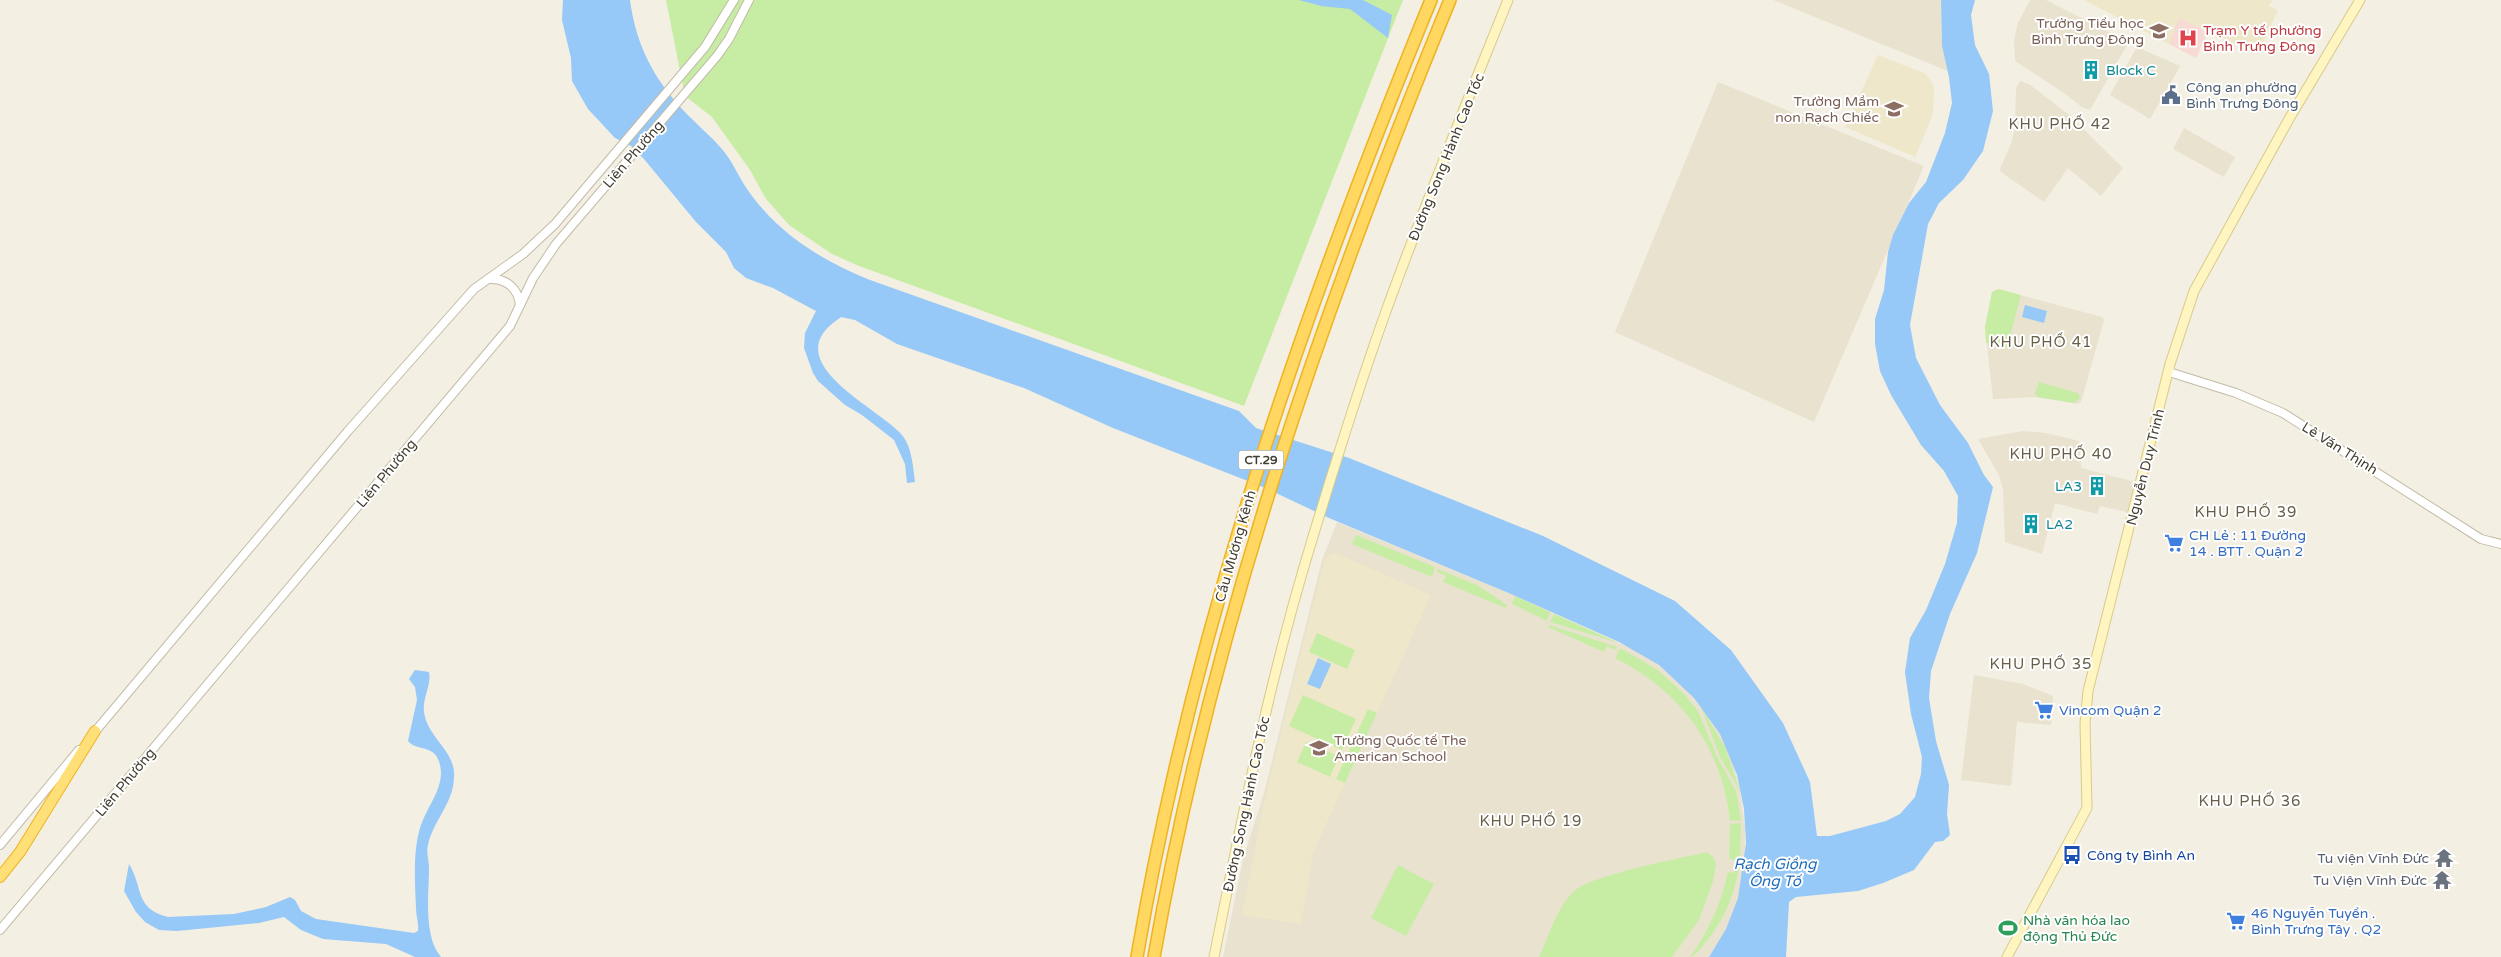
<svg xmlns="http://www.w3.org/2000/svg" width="2501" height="957" font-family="'Varela Round',sans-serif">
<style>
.residential{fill:#e8e2cf}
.education{fill:#eee7ca}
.medical{fill:#f6dad3}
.green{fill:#c7eda5}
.water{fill:#96c8f8}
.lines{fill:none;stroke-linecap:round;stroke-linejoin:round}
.tertiary-casing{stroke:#c2bba6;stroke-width:10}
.secondary-casing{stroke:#d8ca8c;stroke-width:11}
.trunk-casing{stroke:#eeb321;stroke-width:12}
.motorway-casing{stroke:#eeb321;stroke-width:14}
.tertiary{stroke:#fff;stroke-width:8}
.secondary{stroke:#fff5c0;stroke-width:9}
.trunk{stroke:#ffe078;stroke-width:10}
.motorway{stroke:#ffd761;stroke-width:11}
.labels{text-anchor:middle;stroke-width:4;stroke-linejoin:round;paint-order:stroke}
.shield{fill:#fff;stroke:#7d7970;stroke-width:1}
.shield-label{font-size:12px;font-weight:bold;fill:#453f32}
.education-label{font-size:14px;fill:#785e54;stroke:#fff;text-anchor:end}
.health-label{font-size:14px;fill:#be3a42;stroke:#fff;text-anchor:start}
.culture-label{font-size:14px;fill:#0d838f;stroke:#fff;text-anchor:start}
.service-label{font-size:14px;fill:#4e5e75;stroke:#fff;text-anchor:start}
.street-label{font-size:14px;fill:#453f32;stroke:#fff}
.shop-label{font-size:14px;fill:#366cbe;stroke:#fff;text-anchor:start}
.transit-label{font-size:14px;fill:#164399;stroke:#fff;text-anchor:start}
.worship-label{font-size:14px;fill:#5b616d;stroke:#fff;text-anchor:end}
.leisure-label{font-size:14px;fill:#27864d;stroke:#fff;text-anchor:start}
.neighbourhood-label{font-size:15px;letter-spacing:1px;fill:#695e48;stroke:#fff}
.water-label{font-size:15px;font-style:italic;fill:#206ebb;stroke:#fff}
</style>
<rect width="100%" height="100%" fill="#f3efe2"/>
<g class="residential">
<path d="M 1773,0 L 1941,0 L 1942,46 L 1948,71 Z"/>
<path d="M 2030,0 L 2046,0 L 2126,41 L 2127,45 L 2090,110 L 2082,107 L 2061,91 L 2015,61 L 2014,40 L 2018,23 Z"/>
<path d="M 2137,47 L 2180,66 L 2150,119 L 2110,95 Z"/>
<path d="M 2020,81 L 2029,84 L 2068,114 L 2123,168 L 2101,196 L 2068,168 L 2044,202 L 2001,172 L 2000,169 L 2011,144 L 2015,129 L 2016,88 Z"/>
<path d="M 1718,82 L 1924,166 L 1814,422 L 1615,332 Z"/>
<path d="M 2184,128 L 2235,157 L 2224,177 L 2173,149 Z"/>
<path d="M 1997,289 L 2102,317 L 2104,320 L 2081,402 L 2078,404 L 2037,397 L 1993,399 L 1985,327 L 1992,292 Z"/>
<path d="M 2023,431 L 2046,433 L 2079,441 L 2081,468 L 2135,482 L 2127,512 L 2100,506 L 2097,514 L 2055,503 L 2042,554 L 2005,542 L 2003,490 L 1999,475 L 1978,439 Z"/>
<path d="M 1337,522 L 1511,594 L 1630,648 L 1659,665 L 1694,698 L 1720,734 L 1732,761 L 1740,790 L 1745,827 L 1745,856 L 1738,898 L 1726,929 L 1709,957 L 1223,957 L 1243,859 L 1264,793 L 1322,560 Z"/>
<path d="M 1974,675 L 2023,684 L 2053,696 L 2051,725 L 2017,722 L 2011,786 L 1961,780 Z"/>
</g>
<g class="education">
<path d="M 2084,0 L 2273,0 L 2269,6 L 2278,10 L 2258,54 L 2180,19 L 2169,44 Z"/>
<path d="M 1878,55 L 1926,74 L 1934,86 L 1933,114 L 1915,157 L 1845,127 Z"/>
<path d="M 1336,553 L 1431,595 L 1313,853 L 1301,924 L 1242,915 L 1265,799 L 1289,699 L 1325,559 L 1331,554 Z"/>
</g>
<path class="medical" d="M 2179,18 L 2208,32 L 2196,58 L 2169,44 Z"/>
<g class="green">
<path d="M 666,0 L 1403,0 L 1244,406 L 859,266 L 832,254 L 789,225 L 766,199 L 750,170 L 712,117 L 685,96 Z"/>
<path d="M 1999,289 L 2021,295 L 2007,348 L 1986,343 L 1985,327 L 1992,292 Z"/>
<path d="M 2039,382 L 2078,393 L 2080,398 L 2074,403 L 2037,397 L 2035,393 Z"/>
<path d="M 1356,535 L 1435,567 L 1432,577 L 1352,544 Z"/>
<path d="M 1438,569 L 1477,585 L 1507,605 L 1506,608 L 1443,582 L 1446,576 L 1437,572 Z"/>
<path d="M 1515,596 L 1550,612 L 1547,621 L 1512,604 Z"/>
<path d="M 1554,614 L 1619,643 L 1550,622 Z"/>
<path d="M 1549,625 L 1617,647 L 1616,650 L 1607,646 L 1604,652 L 1548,627 Z"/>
<path d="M 1317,633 L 1355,650 L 1347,669 L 1309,652 Z"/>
<path d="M 1620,648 L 1658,670 L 1684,694 L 1698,711 L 1718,759 L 1736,791 L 1741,820 L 1730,821 C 1722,747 1681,691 1615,658 Z"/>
<path d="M 1303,695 L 1356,719 L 1342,750 L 1289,726 Z"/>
<path d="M 1701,707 L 1725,747 L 1740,791 L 1720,757 Z"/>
<path d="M 1368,709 L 1377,713 L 1345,783 L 1336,779 Z"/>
<path d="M 1306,742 L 1339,756 L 1330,777 L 1297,762 Z"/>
<path d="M 1741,823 L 1740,861 L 1729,859 L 1730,824 Z"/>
<path d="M 1707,852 L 1713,857 L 1716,864 L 1713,881 L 1699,920 L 1672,957 L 1539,957 C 1549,935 1556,911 1572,893 C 1588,875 1679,859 1707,852 Z"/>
<path d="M 1736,863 L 1740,864 C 1734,894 1726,917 1706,942 C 1702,947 1696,955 1690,957 C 1709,931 1721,903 1728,872 L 1734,873 Z"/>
<path d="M 1398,865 L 1434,884 L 1406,936 L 1371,918 Z"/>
</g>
<g class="water">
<path d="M 563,0 L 630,0 C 635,39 650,72 676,102 C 689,118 707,132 721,148 C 732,160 738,176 747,189 C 778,234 821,260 870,280 L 1239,411 L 1256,428 L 1349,458 L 1543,536 L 1675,601 L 1731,650 L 1783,723 L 1810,782 L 1817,836 L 1830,836 L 1886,821 L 1900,814 L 1915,797 L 1921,774 L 1922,757 L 1911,714 L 1905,672 L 1910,638 L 1926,610 L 1945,564 L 1957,523 L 1958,496 L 1944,471 L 1921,445 L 1891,395 L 1880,371 L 1875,344 L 1875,319 L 1884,290 L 1888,252 L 1893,235 L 1909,203 L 1926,182 L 1945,133 L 1952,103 L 1949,77 L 1942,46 L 1941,0 L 1975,0 L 1971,15 L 1975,45 L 1989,74 L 1993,111 L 1983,151 L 1963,180 L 1939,203 L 1928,224 L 1910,325 L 1916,358 L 1940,405 L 1968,443 L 1984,475 L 1993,487 L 1977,553 L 1950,614 L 1931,671 L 1929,698 L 1936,741 L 1949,785 L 1947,814 L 1950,835 L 1943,841 L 1935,842 L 1914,870 L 1883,883 L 1858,891 L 1796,897 L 1789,902 L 1786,957 L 1709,957 L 1726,929 L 1738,898 L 1746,843 L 1744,809 L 1737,775 L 1720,734 L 1694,698 L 1659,665 L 1619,642 L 1511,594 L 1329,518 L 1263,487 L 1113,428 L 1024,388 L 897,344 L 855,320 L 841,317 C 834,322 826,328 822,335 C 799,373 883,412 902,435 C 912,447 913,467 915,482 L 907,483 L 905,464 L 894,440 L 862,415 L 845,405 L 818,381 L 813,373 L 804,348 L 805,333 L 816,311 L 773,288 L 746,278 L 734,268 L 726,252 L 696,222 L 644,159 L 631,146 L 615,138 L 588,109 L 572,81 L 571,58 L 562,20 Z"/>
<path d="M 1299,0 L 1363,0 L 1392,15 L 1388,38 L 1350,9 L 1321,6 Z"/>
<path d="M 2025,305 L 2047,311 L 2044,323 L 2022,317 Z"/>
<path d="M 1318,658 L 1331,664 L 1320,689 L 1307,684 Z"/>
<path d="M 415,670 L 429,672 C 432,687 420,700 425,717 C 431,740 456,752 454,778 C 453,804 433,821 428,845 C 426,852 429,861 429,868 C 429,893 423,937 441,957 L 415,957 L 386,944 L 323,939 L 301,930 L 284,917 L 259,923 L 177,931 L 159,930 L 145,922 L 136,912 L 124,891 L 129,864 C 144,889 134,908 168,917 L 234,914 L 266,907 L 290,897 L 295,900 L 301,911 L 316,919 L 414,933 L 418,931 C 419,923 416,916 416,908 C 415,884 413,855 419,832 C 424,807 451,784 437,757 C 431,746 415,750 408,741 L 417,700 L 415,687 L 409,679 Z"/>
</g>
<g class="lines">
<g class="tertiary-casing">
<g id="tertiary">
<path d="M 489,279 C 506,278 518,288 520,305"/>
<path d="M 2169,372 L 2236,393 L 2283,413 L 2481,539 L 2501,544"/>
<path d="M 93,734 L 348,431 L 474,289 L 523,254 L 555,224 L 705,47 L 734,0"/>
<path d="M 0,845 L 79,750"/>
<path d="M 0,930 L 510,326 L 533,278 L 556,244 L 717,56 L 729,39 L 749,0"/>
</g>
</g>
<g class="secondary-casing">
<g id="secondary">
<path d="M 1214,957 C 1242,817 1270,677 1312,540 C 1335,464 1358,389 1385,314 C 1423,208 1466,104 1508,0"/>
<path d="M 2007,957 L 2087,808 L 2085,724 L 2088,691 L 2170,364 L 2194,291 L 2289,119 L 2360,0"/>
</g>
</g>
<g class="trunk-casing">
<path id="trunk" d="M 0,877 L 20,852 L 95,731"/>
</g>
<g class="motorway-casing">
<g id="motorway">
<path d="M 1137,957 C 1193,627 1304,309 1431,0"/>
<path d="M 1154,957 C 1212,627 1323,309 1450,0"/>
</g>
</g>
<use href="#tertiary" class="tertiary"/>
<use href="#secondary" class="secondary"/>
<use href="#trunk" class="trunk"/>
<use href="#motorway" class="motorway"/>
</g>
<defs>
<g id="school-bare" transform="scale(1.5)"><path d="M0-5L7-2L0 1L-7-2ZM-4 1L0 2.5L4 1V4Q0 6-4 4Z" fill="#8d6e63" stroke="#fff" stroke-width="2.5" paint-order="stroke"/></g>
<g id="hospital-bare" transform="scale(1.5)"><path d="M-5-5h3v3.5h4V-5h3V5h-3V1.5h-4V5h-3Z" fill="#e0444e" stroke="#fff" stroke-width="2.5" paint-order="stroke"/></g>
<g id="building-bare" transform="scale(1.5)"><path d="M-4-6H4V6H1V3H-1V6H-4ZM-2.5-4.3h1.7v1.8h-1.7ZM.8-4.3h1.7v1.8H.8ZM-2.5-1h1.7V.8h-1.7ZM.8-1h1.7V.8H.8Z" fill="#0f9aa8" stroke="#fff" stroke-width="2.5" paint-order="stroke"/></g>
<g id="civic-bare" transform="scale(1.5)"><path d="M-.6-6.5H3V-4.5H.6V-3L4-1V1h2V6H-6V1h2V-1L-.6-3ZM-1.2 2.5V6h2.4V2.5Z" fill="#5c6f8a" stroke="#fff" stroke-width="2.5" paint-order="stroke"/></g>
<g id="supermarket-bare" transform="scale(1.5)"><path d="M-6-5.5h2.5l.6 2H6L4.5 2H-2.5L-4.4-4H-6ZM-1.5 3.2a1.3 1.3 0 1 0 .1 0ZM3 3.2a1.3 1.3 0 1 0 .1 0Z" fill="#3f7fe0" stroke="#fff" stroke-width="2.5" paint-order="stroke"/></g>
<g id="bus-bare" transform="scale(1.5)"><path d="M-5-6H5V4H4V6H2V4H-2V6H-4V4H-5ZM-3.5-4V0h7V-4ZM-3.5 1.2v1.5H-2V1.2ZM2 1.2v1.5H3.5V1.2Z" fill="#1a4fb4" stroke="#fff" stroke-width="2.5" paint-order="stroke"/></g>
<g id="temple-bare" transform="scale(1.5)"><path d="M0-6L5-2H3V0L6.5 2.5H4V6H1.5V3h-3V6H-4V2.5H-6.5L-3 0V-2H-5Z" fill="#6b7280" stroke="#fff" stroke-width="2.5" paint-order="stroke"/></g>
<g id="stadium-bare" transform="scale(1.5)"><path d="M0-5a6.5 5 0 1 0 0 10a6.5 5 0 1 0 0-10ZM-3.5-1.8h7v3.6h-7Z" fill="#2e9e5b" stroke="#fff" stroke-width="2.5" paint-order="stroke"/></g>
</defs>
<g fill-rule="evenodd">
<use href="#school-bare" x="2159" y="31"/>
<use href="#hospital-bare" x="2188" y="38"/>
<use href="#building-bare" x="2091" y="70"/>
<use href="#civic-bare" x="2171" y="95"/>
<use href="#school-bare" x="1894" y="109"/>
<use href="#building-bare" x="2097" y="486"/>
<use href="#building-bare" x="2031" y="524"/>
<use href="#supermarket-bare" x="2174" y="543"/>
<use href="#supermarket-bare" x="2044" y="710"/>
<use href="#school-bare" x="1319" y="748"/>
<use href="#bus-bare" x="2072" y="855"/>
<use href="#temple-bare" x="2444" y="858"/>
<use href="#temple-bare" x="2442" y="880"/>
<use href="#supermarket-bare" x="2236" y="921"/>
<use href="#stadium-bare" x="2008" y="928"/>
</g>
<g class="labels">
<rect class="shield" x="1238.5" y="450.5" width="45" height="19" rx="4"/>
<g class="shield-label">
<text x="1261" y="464">CT.29</text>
</g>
<g class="education-label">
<text x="2144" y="28">Trường Tiểu học<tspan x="2144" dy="16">Bình Trưng Đông</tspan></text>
<text x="1879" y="106">Trường Mầm<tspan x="1879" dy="16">non Rạch Chiếc</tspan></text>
<text x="1334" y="745" text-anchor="start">Trường Quốc tế The<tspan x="1334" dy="16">American School</tspan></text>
</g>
<g class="health-label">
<text x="2203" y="35">Trạm Y tế phường<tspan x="2203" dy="16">Bình Trưng Đông</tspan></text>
</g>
<g class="culture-label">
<text x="2106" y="75">Block C</text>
<text x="2082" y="491" text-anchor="end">LA3</text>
<text x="2046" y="529">LA2</text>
</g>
<g class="service-label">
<text x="2186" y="92">Công an phường<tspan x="2186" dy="16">Bình Trưng Đông</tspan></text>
</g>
<g class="street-label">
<text transform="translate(633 154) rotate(-49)" y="5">Liên Phường</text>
<text transform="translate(1446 157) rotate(-68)" y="5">Đường Song Hành Cao Tốc</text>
<text transform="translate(2340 448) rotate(32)" y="5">Lê Văn Thịnh</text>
<text transform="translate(2145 467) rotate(-76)" y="5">Nguyễn Duy Trinh</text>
<text transform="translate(386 473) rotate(-50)" y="5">Liên Phường</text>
<text transform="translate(1235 546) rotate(-74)" y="5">Cầu Mương Kênh</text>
<text transform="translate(125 782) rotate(-50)" y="5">Liên Phường</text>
<text transform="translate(1246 804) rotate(-78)" y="5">Đường Song Hành Cao Tốc</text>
</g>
<g class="shop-label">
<text x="2189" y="540">CH Lẻ : 11 Đường<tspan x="2189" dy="16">14 . BTT . Quận 2</tspan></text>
<text x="2059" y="715">Vincom Quận 2</text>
<text x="2251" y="918">46 Nguyễn Tuyển .<tspan x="2251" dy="16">Bình Trưng Tây . Q2</tspan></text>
</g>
<g class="transit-label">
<text x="2087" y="860">Công ty Bình An</text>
</g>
<g class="worship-label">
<text x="2429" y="863">Tu viện Vĩnh Đức</text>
<text x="2427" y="885">Tu Viện Vĩnh Đức</text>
</g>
<g class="leisure-label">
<text x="2023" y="925">Nhà văn hóa lao<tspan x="2023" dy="16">động Thủ Đức</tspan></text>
</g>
<g class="neighbourhood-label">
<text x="2060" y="129">KHU PHỐ 42</text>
<text x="2041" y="347">KHU PHỐ 41</text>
<text x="2061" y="459">KHU PHỐ 40</text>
<text x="2246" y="517">KHU PHỐ 39</text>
<text x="2041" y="669">KHU PHỐ 35</text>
<text x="2250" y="806">KHU PHỐ 36</text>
<text x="1531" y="826">KHU PHỐ 19</text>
</g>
<g class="water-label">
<text x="1775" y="869">Rạch Giồng<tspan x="1775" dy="17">Ông Tố</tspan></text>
</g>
</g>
</svg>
